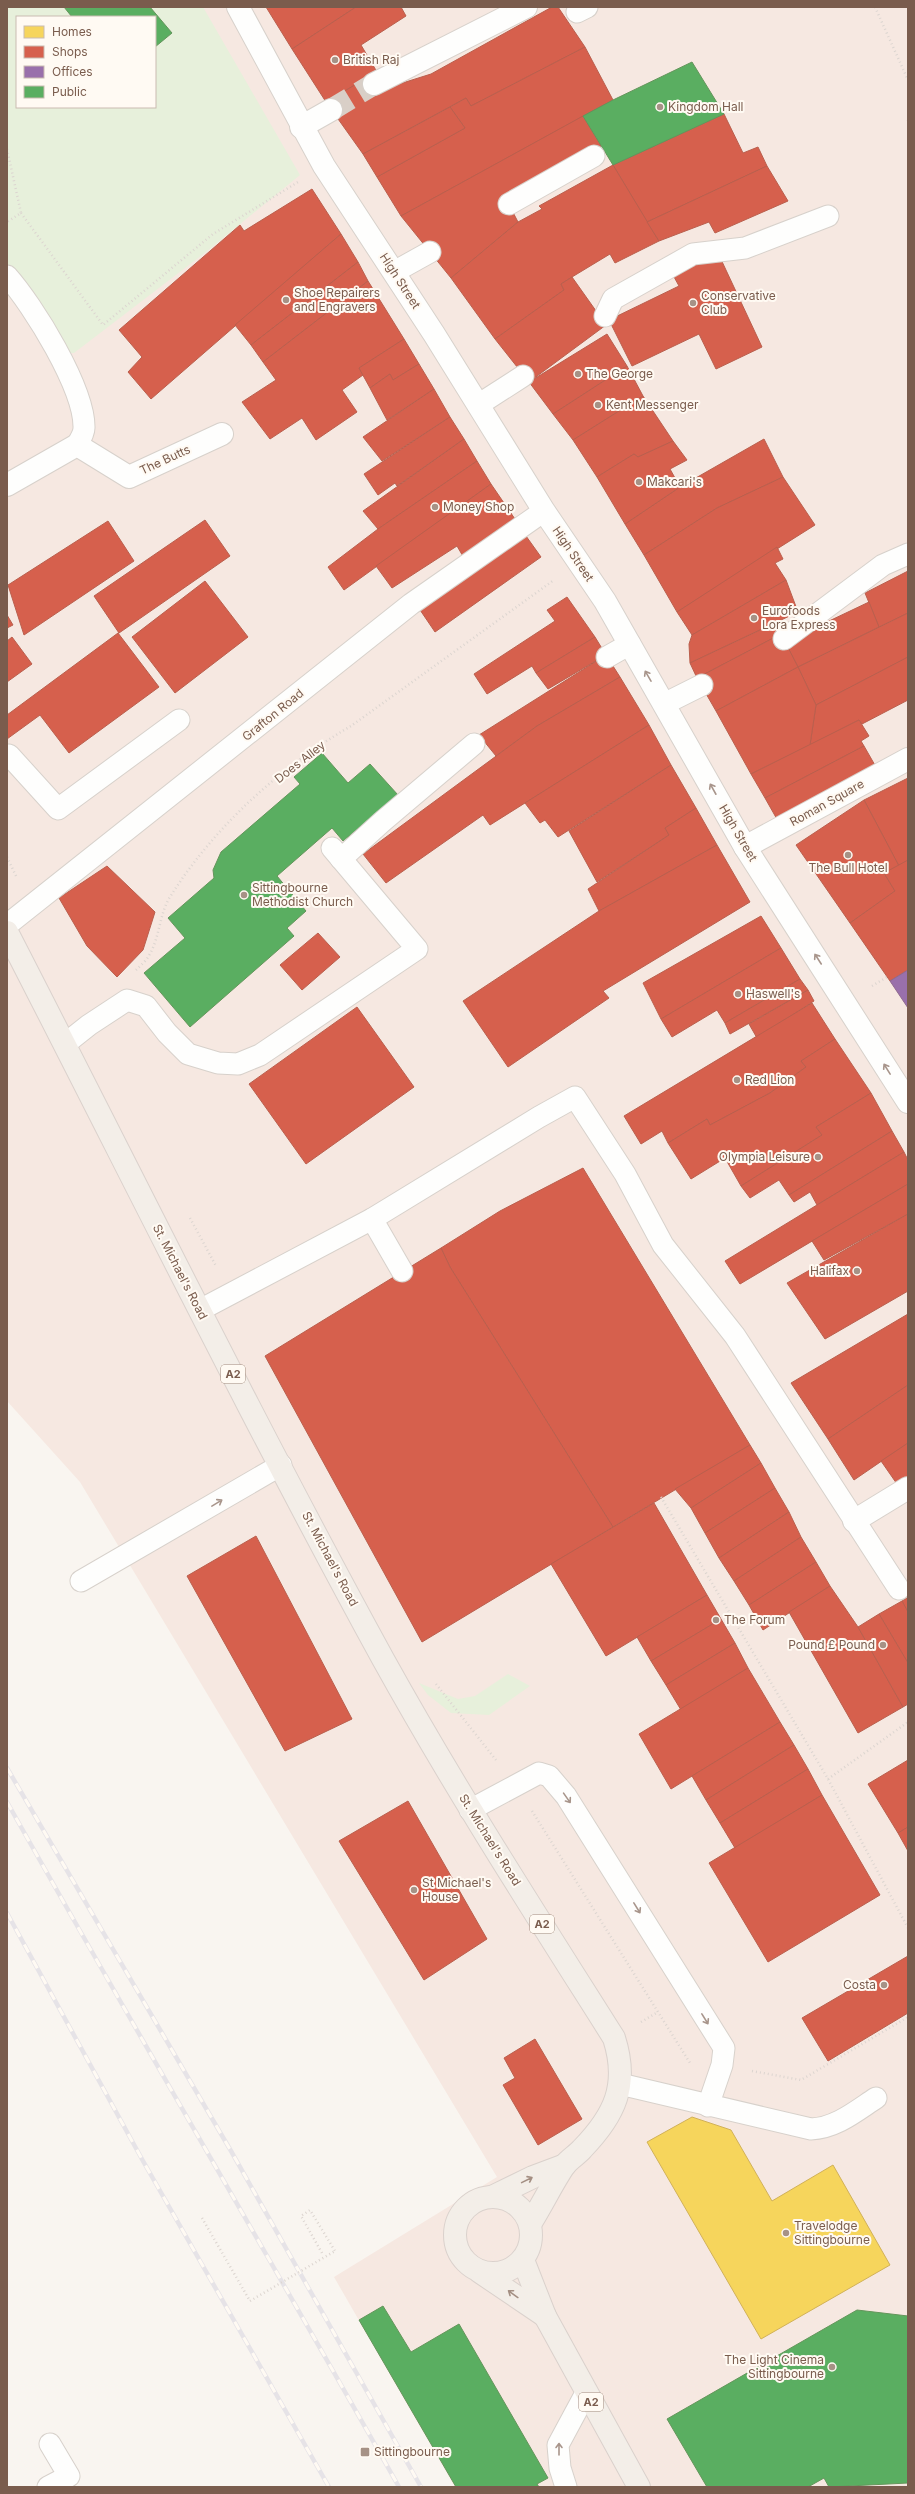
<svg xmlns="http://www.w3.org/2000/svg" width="915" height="2494" font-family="Inter,sans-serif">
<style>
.commercial{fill:#f6e8e1;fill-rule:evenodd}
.green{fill:#e7f0db;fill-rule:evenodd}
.homes{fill:#f6d55c;stroke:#d1b158}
.shops{fill:#d6604d;stroke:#ba5f4d}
.offices{fill:#9970ab;stroke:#906a8f}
.public{fill:#5aae61;stroke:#64955b}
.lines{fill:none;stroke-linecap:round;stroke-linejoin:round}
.pedestrian-tunnel{stroke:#d9cfc7;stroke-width:22;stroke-dasharray:22 11;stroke-linecap:butt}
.service-casing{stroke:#d7d1cb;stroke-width:23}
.pedestrian-casing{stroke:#d7d1cb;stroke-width:24}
.minor-casing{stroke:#d7d1cb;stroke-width:24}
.tertiary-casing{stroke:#d7d1cb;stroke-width:24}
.primary-casing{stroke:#dad1cc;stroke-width:24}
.path{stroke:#dcd5d0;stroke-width:2.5;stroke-dasharray:1 3;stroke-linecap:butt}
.service{stroke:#fefefd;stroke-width:21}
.pedestrian{stroke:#fefefd;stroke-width:22}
.minor{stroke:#fefefd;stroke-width:22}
.tertiary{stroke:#fefefd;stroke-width:22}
.primary{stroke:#f3eee8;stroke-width:22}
.rail-casing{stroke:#e6e3e7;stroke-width:4.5}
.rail{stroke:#fffaf3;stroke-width:3;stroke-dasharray:9;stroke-linecap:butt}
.path-bridge{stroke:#dcd5d0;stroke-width:2.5;stroke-dasharray:1 3;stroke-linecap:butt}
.oneway{stroke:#a8958b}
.oneway2{stroke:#a48f83}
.poi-dot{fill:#a69286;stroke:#fffaf3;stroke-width:1.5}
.labels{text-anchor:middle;stroke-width:4;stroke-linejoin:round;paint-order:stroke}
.shield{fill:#fffaf3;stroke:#a28b7f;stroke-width:1}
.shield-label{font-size:11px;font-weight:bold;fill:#7a5c4d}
.poi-label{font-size:12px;fill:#7a5c4d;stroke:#fffaf3;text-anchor:start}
.street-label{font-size:12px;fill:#7a5c4d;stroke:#fffaf3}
</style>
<rect width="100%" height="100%" fill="#f9f5f0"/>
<path class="commercial" d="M 7,7 L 908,7 L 908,2487 L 455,2487 L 334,2277 L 497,2177 L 80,1482 L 7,1401 ZM 17,17 L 155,17 L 155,107 L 17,107 Z"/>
<g class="green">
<path d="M 7,7 L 203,7 L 300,175 L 206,252 L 74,353 L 65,353 L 7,278 ZM 17,17 L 155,17 L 155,107 L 17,107 Z"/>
<path d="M 508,1674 L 530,1686 L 489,1715 L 451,1713 L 428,1695 L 419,1683 L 458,1699 L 475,1696 Z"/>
</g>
<path class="homes" d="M 692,2117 L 731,2130 L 772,2201 L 833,2165 L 890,2265 L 761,2339 L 647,2142 Z"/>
<g class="shops">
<path d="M 266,7 L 356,7 L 292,49 Z"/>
<path d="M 356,7 L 401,7 L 406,16 L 361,45 L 377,72 L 326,102 L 292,49 Z"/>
<path d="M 552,7 L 558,7 L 585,47 L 471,106 L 466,98 L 363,154 L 326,102 L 370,76 L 377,91 L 431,74 Z"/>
<path d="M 585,47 L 613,100 L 401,216 L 377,177 L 465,128 L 450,107 L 466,98 L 471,106 Z"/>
<path d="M 450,107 L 465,128 L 377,177 L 363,154 Z"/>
<path d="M 724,114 L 743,153 L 758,147 L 767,166 L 647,222 L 613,165 Z"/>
<path d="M 583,116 L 601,146 L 505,197 L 518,222 L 451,278 L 401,216 Z"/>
<path d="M 613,165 L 659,241 L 615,263 L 610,254 L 572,277 L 561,284 L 564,290 L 495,339 L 451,278 L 518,222 L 542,209 L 539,206 Z"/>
<path d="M 767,166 L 788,201 L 715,233 L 709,222 L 659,241 L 647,222 Z"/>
<path d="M 312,189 L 341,234 L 151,399 L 128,372 L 142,357 L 119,330 L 240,225 L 244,231 Z"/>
<path d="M 341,234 L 358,262 L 251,345 L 235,325 Z"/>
<path d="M 718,253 L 762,347 L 716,369 L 699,334 L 632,366 L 609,320 L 679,286 L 673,275 Z"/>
<path d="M 358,262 L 368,281 L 263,362 L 251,345 Z"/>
<path d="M 572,277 L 606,325 L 529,382 L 495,339 L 564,290 L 561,284 Z"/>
<path d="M 368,281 L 404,339 L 359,368 L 363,375 L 342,390 L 357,412 L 316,440 L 302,418 L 270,439 L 242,402 L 276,380 L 263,362 Z"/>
<path d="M 607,334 L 627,366 L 553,414 L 529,382 Z"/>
<path d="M 404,339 L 419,364 L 393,380 L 390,374 L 370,388 L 359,368 Z"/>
<path d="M 419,364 L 434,389 L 387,420 L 370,388 L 390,374 L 393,380 Z"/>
<path d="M 627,366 L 643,396 L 573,440 L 553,414 Z"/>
<path d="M 434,389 L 450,417 L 382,461 L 363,437 Z"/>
<path d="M 643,396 L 673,441 L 638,457 L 634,454 L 597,477 L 573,440 Z"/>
<path d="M 450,417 L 464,439 L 397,486 L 395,483 L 378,495 L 364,474 Z"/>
<path d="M 464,439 L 477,461 L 378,529 L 363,511 Z"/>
<path d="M 764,439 L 783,477 L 717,508 L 644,555 L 625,524 L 680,487 Z"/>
<path d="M 673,441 L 687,460 L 670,469 L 680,487 L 625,524 L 597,477 L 634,454 L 638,457 Z"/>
<path d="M 477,461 L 491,484 L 344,590 L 328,567 L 378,529 Z"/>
<path d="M 783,477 L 815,525 L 677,612 L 644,555 L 717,508 Z"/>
<path d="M 491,484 L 517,522 L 464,558 L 457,546 L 392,588 L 376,566 Z"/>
<path d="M 205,520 L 230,556 L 119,633 L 94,596 Z"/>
<path d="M 108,521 L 134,561 L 24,635 L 8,585 Z"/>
<path d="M 521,529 L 541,557 L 435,632 L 416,604 Z"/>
<path d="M 777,547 L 783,559 L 775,563 L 786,580 L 692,635 L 677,612 Z"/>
<path d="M 908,571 L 908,613 L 879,627 L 865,593 Z"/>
<path d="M 786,580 L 798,612 L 690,663 L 689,644 L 692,635 Z"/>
<path d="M 205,581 L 248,637 L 175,693 L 132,637 Z"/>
<path d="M 567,597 L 595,637 L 536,673 L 532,666 L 487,694 L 474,674 L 555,621 L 547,610 Z"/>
<path d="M 869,602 L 879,627 L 798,667 L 785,642 Z"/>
<path d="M 908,613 L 908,657 L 816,705 L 798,667 Z"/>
<path d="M 7,615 L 13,625 L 7,628 Z"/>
<path d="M 775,623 L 781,634 L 697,678 L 690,663 Z"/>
<path d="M 118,633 L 159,687 L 69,753 L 40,715 L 7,739 L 7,715 Z"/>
<path d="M 781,634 L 798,667 L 716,711 L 697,678 Z"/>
<path d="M 12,637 L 32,664 L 7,682 L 7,641 Z"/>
<path d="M 595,637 L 606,655 L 548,689 L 536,673 Z"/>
<path d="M 606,655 L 620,677 L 537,726 L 496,756 L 479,735 Z"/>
<path d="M 908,657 L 908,700 L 862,724 L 859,720 L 810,745 L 816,705 Z"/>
<path d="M 798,667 L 816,705 L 810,745 L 751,774 L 716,711 Z"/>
<path d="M 620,677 L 649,725 L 490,825 L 483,815 L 386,883 L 363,854 L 537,726 Z"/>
<path d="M 859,720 L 869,736 L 861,741 L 864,746 L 765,798 L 751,774 Z"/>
<path d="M 649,725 L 671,765 L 558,837 L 545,820 L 540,823 L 525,803 Z"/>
<path d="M 864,746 L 876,767 L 778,821 L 765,798 Z"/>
<path d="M 671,765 L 696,808 L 665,828 L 669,835 L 597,882 L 569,831 Z"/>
<path d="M 908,778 L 908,860 L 899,866 L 864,800 Z"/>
<path d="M 864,800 L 899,866 L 884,873 L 895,891 L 850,923 L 796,845 Z"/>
<path d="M 696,808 L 717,845 L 599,911 L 588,889 L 669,835 L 665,828 Z"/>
<path d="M 717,845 L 750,902 L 603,991 L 609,998 L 508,1067 L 463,1001 L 599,911 Z"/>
<path d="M 908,860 L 908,970 L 890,981 L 850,923 L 895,891 L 884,873 Z"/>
<path d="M 107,866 L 155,912 L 143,950 L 117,977 L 87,946 L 59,898 Z"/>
<path d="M 761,916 L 781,948 L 661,1019 L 643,983 Z"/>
<path d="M 318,933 L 340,957 L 302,990 L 280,965 Z"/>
<path d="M 781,948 L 800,979 L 725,1023 L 717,1010 L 672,1037 L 661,1019 Z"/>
<path d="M 800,979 L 808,990 L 730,1034 L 725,1023 Z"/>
<path d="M 808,990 L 814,1001 L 757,1038 L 749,1024 Z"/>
<path d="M 812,1003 L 835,1039 L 801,1061 L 806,1067 L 770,1093 L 710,1125 L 707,1119 L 668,1143 L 662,1131 L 641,1144 L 624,1116 Z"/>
<path d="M 357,1007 L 414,1087 L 306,1164 L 249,1084 Z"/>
<path d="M 835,1039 L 871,1093 L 816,1127 L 822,1135 L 741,1186 L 725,1158 L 691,1179 L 668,1143 L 707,1119 L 710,1125 L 770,1093 L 806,1067 L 801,1061 Z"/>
<path d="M 871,1093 L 892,1131 L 789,1195 L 779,1180 L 750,1198 L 741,1186 L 822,1135 L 816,1127 Z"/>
<path d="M 892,1131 L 904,1152 L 817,1205 L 810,1192 L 794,1202 L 789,1195 Z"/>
<path d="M 904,1152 L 908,1160 L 908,1184 L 740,1284 L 725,1261 Z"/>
<path d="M 583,1168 L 750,1445 L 613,1527 L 450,1267 L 441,1248 L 500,1211 Z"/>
<path d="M 908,1184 L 908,1214 L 824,1260 L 812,1241 Z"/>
<path d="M 908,1214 L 908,1291 L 825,1339 L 787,1283 Z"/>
<path d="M 441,1248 L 450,1267 L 613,1527 L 422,1642 L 265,1356 Z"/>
<path d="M 908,1314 L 908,1385 L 828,1439 L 791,1383 Z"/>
<path d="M 908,1385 L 908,1443 L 854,1480 L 828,1439 Z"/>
<path d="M 908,1443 L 908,1478 L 897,1484 L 881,1461 Z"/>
<path d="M 750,1445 L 761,1463 L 691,1508 L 675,1489 Z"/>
<path d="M 761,1463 L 775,1488 L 705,1533 L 691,1508 Z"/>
<path d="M 775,1488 L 789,1512 L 719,1558 L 705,1533 Z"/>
<path d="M 654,1503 L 707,1595 L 606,1656 L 551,1564 Z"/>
<path d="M 789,1512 L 801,1537 L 734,1581 L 719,1558 Z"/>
<path d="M 256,1536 L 352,1719 L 285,1751 L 187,1576 Z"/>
<path d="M 801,1537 L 816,1562 L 749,1605 L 734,1581 Z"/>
<path d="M 816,1562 L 830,1586 L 763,1630 L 749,1605 Z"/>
<path d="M 830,1586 L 858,1627 L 903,1707 L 858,1733 L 789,1612 Z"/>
<path d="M 707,1595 L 721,1619 L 651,1661 L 637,1637 Z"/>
<path d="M 908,1597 L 908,1612 L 902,1601 Z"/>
<path d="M 902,1601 L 908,1612 L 908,1663 L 879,1614 Z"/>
<path d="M 879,1614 L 908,1663 L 908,1704 L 903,1707 L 858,1627 Z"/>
<path d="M 721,1619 L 735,1643 L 666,1685 L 651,1661 Z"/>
<path d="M 735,1643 L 748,1668 L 681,1710 L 666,1685 Z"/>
<path d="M 748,1668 L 780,1722 L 671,1789 L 639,1734 Z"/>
<path d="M 780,1722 L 794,1745 L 706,1800 L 692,1776 Z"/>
<path d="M 794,1745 L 808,1769 L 720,1823 L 706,1800 Z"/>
<path d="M 908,1760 L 908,1827 L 898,1833 L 868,1784 Z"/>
<path d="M 808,1769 L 822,1795 L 735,1848 L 720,1823 Z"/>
<path d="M 822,1795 L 880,1895 L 768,1962 L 709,1863 Z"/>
<path d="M 408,1801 L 487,1939 L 424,1980 L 339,1841 Z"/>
<path d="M 908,1827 L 908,1851 L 898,1833 Z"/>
<path d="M 908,1956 L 908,2013 L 828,2061 L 802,2018 Z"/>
<path d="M 535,2039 L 582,2119 L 538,2145 L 503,2085 L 515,2078 L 504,2058 Z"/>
</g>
<path class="offices" d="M 908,970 L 908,1008 L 890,981 Z"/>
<g class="public">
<path d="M 64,7 L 150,7 L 172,33 L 155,47 L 155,17 L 72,17 Z"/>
<path d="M 692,62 L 724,114 L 613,165 L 583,116 L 613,100 Z"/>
<path d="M 322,753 L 348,783 L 370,764 L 398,795 L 343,841 L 332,828 L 277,876 L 306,911 L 287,928 L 294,936 L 190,1027 L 144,973 L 185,938 L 168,918 L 214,878 L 213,870 L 221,852 L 300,784 L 294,777 Z"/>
<path d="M 383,2306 L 411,2352 L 459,2324 L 548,2478 L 537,2484 L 539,2487 L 456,2487 L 359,2320 Z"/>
<path d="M 857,2310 L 908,2316 L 908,2483 L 829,2487 L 824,2478 L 808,2487 L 707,2487 L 667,2419 Z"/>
</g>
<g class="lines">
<path class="pedestrian-tunnel" d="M 331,110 L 374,84"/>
<g class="service-casing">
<g id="service">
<path d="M 577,12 L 587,7"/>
<path d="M 509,204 L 594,156"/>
<path d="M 394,272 L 430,252"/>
<path d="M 7,276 C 33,305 85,389 84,428 C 84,433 80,440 77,445"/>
<path d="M 605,316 L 613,299 L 693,254 L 745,248 L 828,216"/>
<path d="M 478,405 L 523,376"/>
<path d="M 784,639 L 883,565 L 908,554"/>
<path d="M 607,657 L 630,644"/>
<path d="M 664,704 L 702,685"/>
<path d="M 7,756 L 9,755 L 58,809 L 179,720"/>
<path d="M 341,859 L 383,821 L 474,744"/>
<path d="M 7,925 L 411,604 L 544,511"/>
<path d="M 65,1044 L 89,1025 L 127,1000 L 146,1006 L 167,1033 L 188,1054 L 218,1063 L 238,1064 L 260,1055 L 417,949 L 332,848"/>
<path d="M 372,1219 L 402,1271"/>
<path d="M 200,1310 L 372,1219 L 539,1117 L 575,1097 L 625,1174 L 663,1245 L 735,1336 L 899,1589"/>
<path d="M 81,1581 L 281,1465"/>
<path d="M 470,1810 L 539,1773 L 549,1776 L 566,1796 L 724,2048 L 722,2065 L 708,2106"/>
<path d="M 620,2084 L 811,2129 C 836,2128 856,2111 876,2098"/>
<path d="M 48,2487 L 69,2476 L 50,2444"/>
<path d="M 566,2487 L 560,2468 L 558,2445 L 586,2393"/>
</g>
</g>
<g class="pedestrian-casing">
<g id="pedestrian">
<path d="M 374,84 L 526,7"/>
<path d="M 301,127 L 331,110"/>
<path d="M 745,847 L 908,759"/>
<path d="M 854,1521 L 908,1488"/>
</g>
</g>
<g class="minor-casing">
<path id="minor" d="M 7,485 L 77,445 L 129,477 L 222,434"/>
</g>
<g class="tertiary-casing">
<path id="tertiary" d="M 238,7 L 324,166 L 434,334 L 544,511 L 605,601 L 745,847 L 908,1102"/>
</g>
<g class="primary-casing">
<g id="primary">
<path d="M 7,932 C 132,1175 252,1420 383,1659 C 455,1789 535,1913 614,2038 C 629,2085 615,2115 582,2149 C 577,2155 569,2159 564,2166 C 552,2184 542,2205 530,2224"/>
<path d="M 492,2197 L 533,2177 L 565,2165"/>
<circle cx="493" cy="2235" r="38"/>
<path d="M 523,2260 L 545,2316 L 639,2487"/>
<path d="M 480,2272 L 545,2316"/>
</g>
</g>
<g class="path">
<path d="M 875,7 L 908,80"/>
<path d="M 908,120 L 908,121"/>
<path d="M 7,149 L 21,213 L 7,222"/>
<path d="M 21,213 L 103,325 L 213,234 L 298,182"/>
<path d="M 7,857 L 17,878"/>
<path d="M 136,970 C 140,966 145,962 148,957 C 160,939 159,914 170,897 C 214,827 280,767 351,726 L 554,580"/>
<path d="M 872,986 L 887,977"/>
<path d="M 190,1218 L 216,1266"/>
<path d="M 661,1497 L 828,1779 L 908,1928"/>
<path d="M 436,1684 L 496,1760"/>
<path d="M 828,1779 L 908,1722"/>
<path d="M 532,1811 L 690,2063"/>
<path d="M 641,2022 L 658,2012"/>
<path d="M 752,2071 L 801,2080 L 908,2017"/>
<path d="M 202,2218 L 250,2301"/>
<path d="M 322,2253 L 301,2216 L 310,2210 L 335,2251"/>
</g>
<use href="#service" class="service"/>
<use href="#pedestrian" class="pedestrian"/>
<use href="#minor" class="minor"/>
<use href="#tertiary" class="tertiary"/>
<use href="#primary" class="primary"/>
<g class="rail-casing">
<g id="rail">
<path d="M 7,1768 L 231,2151 L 421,2487"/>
<path d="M 7,1802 C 136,2032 270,2258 399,2487"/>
<path d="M 7,1913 L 143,2161 L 329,2487"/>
</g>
</g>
<use href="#rail" class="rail"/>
<path class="path-bridge" d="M 250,2301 L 335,2251"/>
</g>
<defs><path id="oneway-shaft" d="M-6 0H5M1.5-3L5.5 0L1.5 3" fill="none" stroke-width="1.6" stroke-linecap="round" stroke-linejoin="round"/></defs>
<g class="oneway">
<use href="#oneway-shaft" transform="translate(648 676) rotate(-120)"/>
<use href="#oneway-shaft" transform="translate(713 789) rotate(-119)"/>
<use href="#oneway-shaft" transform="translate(818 959) rotate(-123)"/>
<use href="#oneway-shaft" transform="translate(887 1069) rotate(-122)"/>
<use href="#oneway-shaft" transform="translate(217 1503) rotate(-31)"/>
<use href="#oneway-shaft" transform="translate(567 1798) rotate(55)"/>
<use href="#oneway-shaft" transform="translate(637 1908) rotate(58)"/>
<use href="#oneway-shaft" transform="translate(705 2019) rotate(58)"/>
<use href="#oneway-shaft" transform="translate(559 2449) rotate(-90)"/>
</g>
<g class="oneway2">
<use href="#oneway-shaft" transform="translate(527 2180) rotate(-26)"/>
<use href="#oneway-shaft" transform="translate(513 2294) rotate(-144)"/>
</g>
<g class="poi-dot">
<circle cx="335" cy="60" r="4"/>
<circle cx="660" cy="107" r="4"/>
<circle cx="286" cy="300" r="4"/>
<circle cx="693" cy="303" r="4"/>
<circle cx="578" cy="374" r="4"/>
<circle cx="598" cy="405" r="4"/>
<circle cx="639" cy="482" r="4"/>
<circle cx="435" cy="507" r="4"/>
<circle cx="754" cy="618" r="4"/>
<circle cx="848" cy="855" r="4"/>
<circle cx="244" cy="895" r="4"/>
<circle cx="738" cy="994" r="4"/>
<circle cx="737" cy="1080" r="4"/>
<circle cx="818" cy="1157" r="4"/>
<circle cx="857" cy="1271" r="4"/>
<circle cx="716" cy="1620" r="4"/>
<circle cx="883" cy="1645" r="4"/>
<circle cx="414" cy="1890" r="4"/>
<circle cx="884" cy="1985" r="4"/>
<circle cx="786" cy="2233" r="4"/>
<circle cx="832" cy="2367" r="4"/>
<rect x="360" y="2447" width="10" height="10" rx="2"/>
</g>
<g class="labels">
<g class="shield">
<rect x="221" y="1365" width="24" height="18" rx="3"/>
<rect x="530" y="1915" width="24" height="18" rx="3"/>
<rect x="579" y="2393" width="24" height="18" rx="3"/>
</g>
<g class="shield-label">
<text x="233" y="1378">A2</text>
<text x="542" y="1928">A2</text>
<text x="591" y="2406">A2</text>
</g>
<g class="poi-label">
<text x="343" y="64">British Raj</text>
<text x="668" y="111">Kingdom Hall</text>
<text x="294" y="297">Shoe Repairers<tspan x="294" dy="14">and Engravers</tspan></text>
<text x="701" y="300">Conservative<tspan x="701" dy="14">Club</tspan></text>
<text x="586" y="378">The George</text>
<text x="606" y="409">Kent Messenger</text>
<text x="647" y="486">Makcari's</text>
<text x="443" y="511">Money Shop</text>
<text x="762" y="615">Eurofoods<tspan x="762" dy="14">Lora Express</tspan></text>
<text x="848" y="872" text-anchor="middle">The Bull Hotel</text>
<text x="252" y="892">Sittingbourne<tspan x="252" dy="14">Methodist Church</tspan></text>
<text x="746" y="998">Haswell's</text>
<text x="745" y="1084">Red Lion</text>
<text x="810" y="1161" text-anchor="end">Olympia Leisure</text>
<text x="849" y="1275" text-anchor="end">Halifax</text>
<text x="724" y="1624">The Forum</text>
<text x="875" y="1649" text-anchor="end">Pound £ Pound</text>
<text x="422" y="1887">St Michael's<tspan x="422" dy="14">House</tspan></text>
<text x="876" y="1989" text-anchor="end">Costa</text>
<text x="794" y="2230">Travelodge<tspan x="794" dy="14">Sittingbourne</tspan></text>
<text x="824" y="2364" text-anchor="end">The Light Cinema<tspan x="824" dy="14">Sittingbourne</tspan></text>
<text x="374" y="2456">Sittingbourne</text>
</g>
<g class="street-label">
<text transform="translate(400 281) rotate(57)" y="4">High Street</text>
<text transform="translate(165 460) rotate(-25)" y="4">The Butts</text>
<text transform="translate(573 554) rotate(56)" y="4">High Street</text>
<text transform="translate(273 715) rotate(-39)" y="4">Grafton Road</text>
<text transform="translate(300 762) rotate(-38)" y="4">Does Alley</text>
<text transform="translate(827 803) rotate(-29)" y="4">Roman Square</text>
<text transform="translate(738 833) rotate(60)" y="4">High Street</text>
<text transform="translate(180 1272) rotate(63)" y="4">St. Michael's Road</text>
<text transform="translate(330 1559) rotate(62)" y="4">St. Michael's Road</text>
<text transform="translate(490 1840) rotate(58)" y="4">St. Michael's Road</text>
</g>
</g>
<rect width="915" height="2494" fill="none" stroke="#7a5c4d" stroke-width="16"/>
<rect x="16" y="16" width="140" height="92" fill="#fffaf3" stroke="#cabbb1"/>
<rect x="24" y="26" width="20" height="12" fill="#f6d55c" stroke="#cabbb1"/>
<text x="52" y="36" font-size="12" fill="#7a5c4d">Homes</text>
<rect x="24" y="46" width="20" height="12" fill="#d6604d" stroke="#cabbb1"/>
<text x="52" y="56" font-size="12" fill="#7a5c4d">Shops</text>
<rect x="24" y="66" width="20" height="12" fill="#9970ab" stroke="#cabbb1"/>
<text x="52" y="76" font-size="12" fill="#7a5c4d">Offices</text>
<rect x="24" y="86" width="20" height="12" fill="#5aae61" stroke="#cabbb1"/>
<text x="52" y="96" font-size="12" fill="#7a5c4d">Public</text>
</svg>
